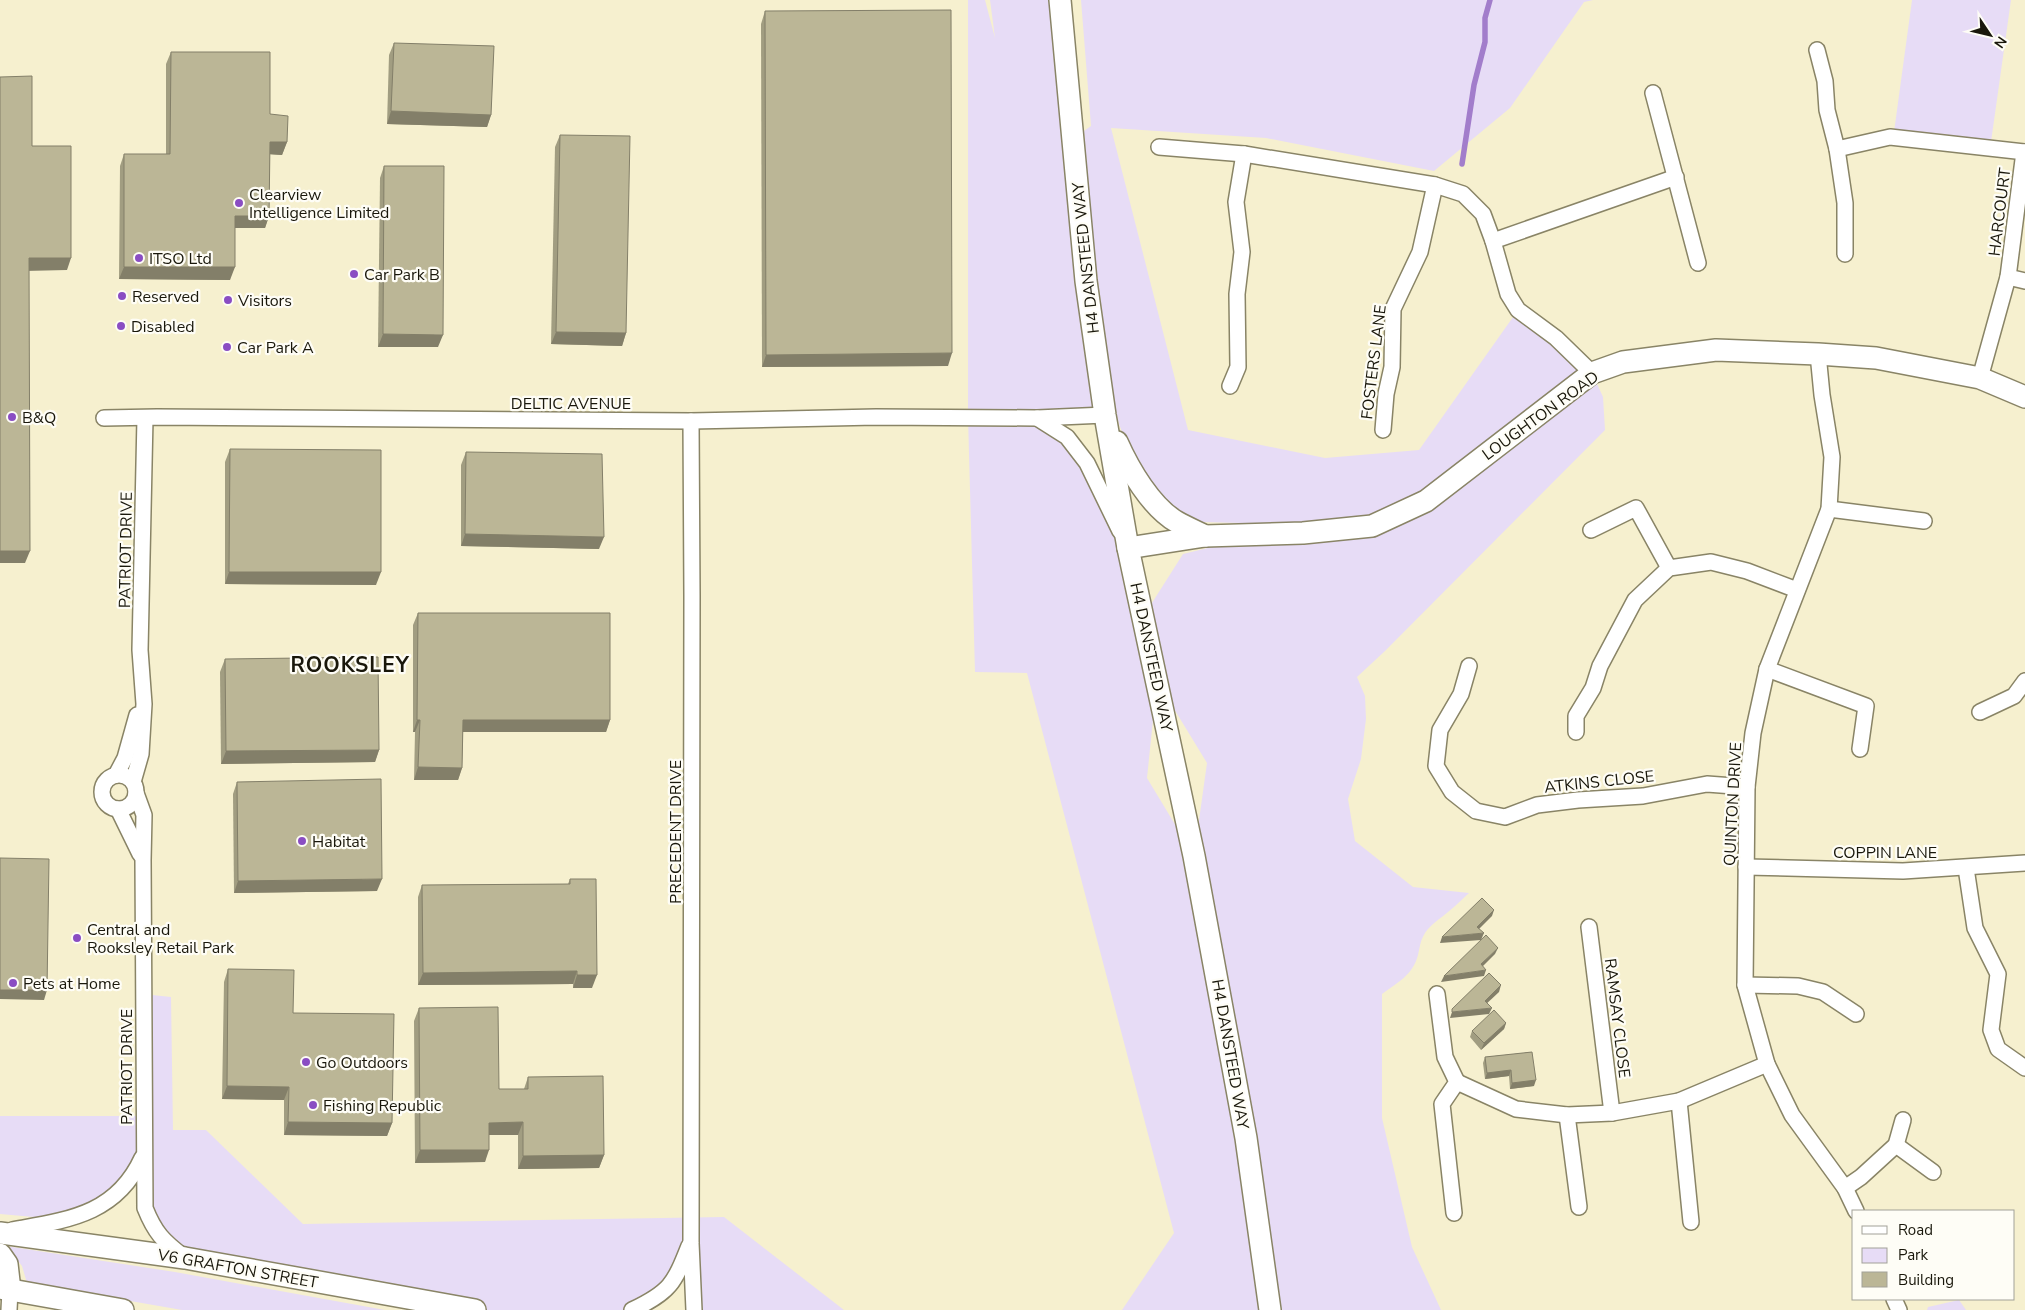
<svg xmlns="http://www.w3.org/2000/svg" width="2025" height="1310" font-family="'Nunito Sans',sans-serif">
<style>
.green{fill:#e7dcf6;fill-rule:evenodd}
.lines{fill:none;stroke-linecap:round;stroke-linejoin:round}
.stream{stroke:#a27dcb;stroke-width:5.5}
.street-casing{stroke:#898466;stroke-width:18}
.secondary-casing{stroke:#898466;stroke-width:24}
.street{stroke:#fff;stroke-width:15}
.secondary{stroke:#fff;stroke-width:21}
.wall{fill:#a19d81}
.shaded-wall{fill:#837f69}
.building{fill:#bbb696;stroke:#837f69}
.poi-dot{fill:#8a4dc3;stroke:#fefdf6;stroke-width:2}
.labels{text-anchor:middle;stroke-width:4.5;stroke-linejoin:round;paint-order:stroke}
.poi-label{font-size:16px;fill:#19170b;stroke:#fefdf6;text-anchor:start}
.street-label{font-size:16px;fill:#19170b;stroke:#fefdf6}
.district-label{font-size:21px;font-weight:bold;letter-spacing:1px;fill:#19170b;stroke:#fefdf6}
</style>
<rect width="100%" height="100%" fill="#f6f0cf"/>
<g class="green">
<path d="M 968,0 L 985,0 L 995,38 L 990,0 L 1060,0 L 1105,415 L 1039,418 L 1067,437 L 1128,548 L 1143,617 L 1183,554 L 1216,546 L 1305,544 L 1369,526 L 1200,522 L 1184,517 L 1169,510 L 1137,471 L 1119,424 L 1114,404 L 1094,249 L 1084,131 L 1091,126 L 1081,0 L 1593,0 L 1584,2 L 1510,108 L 1434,171 L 1266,138 L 1111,128 L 1188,430 L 1325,458 L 1419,450 L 1518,310 L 1592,373 L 1603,397 L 1605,430 L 1385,651 L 1357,677 L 1365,696 L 1366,719 L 1361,759 L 1348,799 L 1355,841 L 1413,887 L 1469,893 C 1462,899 1456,906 1448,912 C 1440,919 1431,924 1425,933 C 1420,941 1420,947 1418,955 C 1413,975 1397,983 1382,994 L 1382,1118 L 1412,1247 L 1441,1310 L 1122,1310 L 1174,1233 L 1027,673 L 975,672 L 968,417 ZM 1157,681 L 1207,763 L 1194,856 L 1147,778 Z"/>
<path d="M 1912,0 L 2011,0 L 1990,149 L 1894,132 Z"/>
<path d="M 143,994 L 171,997 L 173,1130 L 206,1130 L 303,1224 L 724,1217 L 844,1310 L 694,1310 L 693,1282 L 680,1270 L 632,1310 L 475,1310 L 185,1258 L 151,1223 L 144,1156 L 135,1174 L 68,1220 L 0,1214 L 0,1116 L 143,1116 Z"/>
<path d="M 6,1246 L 175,1272 L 385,1310 L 182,1310 L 27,1283 L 22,1266 Z"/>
<path d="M 1959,1300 L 1966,1310 L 1927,1310 L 1928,1307 Z"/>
</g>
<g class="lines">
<path class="stream" d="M 1462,164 L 1474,85 L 1485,42 L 1485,18 L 1490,0"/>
<g class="street-casing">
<g id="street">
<path d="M 1817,50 L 1825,81 L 1827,110 L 1837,149 L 1845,203 L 1845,254"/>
<path d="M 1653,93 L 1698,263"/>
<path d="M 1159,147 L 1244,154 L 1435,185 L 1463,194 L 1483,214 L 1493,241 L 1508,294 L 1518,310 L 1556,338 L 1592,373"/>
<path d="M 1837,149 L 1890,137 L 2025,152"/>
<path d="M 1493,241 L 1676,177"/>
<path d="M 2008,277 L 2025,281"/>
<path d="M 1818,354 L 1822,395 L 1832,457 L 1829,509 L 1767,669 L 1753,733 L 1747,787 L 1745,985 L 1767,1064 L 1792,1115 L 1845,1188 L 1856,1211"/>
<path d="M 1980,378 L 2008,277 L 2024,152"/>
<path d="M 1230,386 L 1238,367 L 1237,294 L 1242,252 L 1236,202 L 1244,154"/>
<path d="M 104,418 L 157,417 L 691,421 L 876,417 L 1037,418 L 1105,415"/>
<path d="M 1037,418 L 1067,437 L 1087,463 L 1120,531"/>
<path d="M 691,421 L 692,596 L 691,1243 L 694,1310"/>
<path d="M 1383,430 L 1386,394 L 1392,367 L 1393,309 L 1420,252 L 1435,185"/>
<path d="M 1829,509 L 1924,521"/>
<path d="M 1591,530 L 1636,508 L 1669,568"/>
<path d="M 1469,666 L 1461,694 L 1440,730 L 1436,766 L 1452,792 L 1476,811 L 1505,817 L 1537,805 L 1578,800 L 1643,796 L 1707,784 L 1747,787"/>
<path d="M 1767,669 L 1866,706 L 1860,749"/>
<path d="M 1980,712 L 2014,696 L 2025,681"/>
<path d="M 1576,732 L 1576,716 L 1593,688 L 1600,666 L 1635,600 L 1669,568 L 1711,562 L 1747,571 L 1797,590"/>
<path d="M 116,775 L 125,758 L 137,715"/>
<circle cx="119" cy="792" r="17"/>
<path d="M 133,782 L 141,754 L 144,704 L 140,650 L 145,418"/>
<path d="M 136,793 L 144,815 L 143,860 L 145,1208 C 155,1233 163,1241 184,1257"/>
<path d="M 118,809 L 140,854"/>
<path d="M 1746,867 L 1903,871 L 2025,863"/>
<path d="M 1966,868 L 1975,928 L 1998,974 L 1991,1030 L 1998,1049 L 2025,1068"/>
<path d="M 1589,927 L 1612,1113"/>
<path d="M 1745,985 L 1798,986 L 1823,992 L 1856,1014"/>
<path d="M 1437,994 L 1445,1057 L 1457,1082 L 1442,1104 L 1454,1213"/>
<path d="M 1457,1082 L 1516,1109 L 1567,1115 L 1612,1113 L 1679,1101 L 1767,1064"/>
<path d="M 1679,1101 L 1691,1222"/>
<path d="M 1567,1115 L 1579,1207"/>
<path d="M 1896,1145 L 1933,1172"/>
<path d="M 1845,1188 L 1861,1177 L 1896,1145 L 1903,1120"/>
<path d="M 12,1230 C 67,1220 116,1215 142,1158"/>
<path d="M 1894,1299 L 1899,1310"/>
<path d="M 9,1310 L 10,1290"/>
<path d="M 632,1310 C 670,1292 674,1284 689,1246"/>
</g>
</g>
<g class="secondary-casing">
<g id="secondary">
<path d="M 1060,0 L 1086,281 L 1105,415 L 1128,548 L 1194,856 L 1246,1138 L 1270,1310"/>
<path d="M 1117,442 C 1129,469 1151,507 1177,522 C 1186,527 1195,531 1205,536"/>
<path d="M 1128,548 L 1205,536 L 1303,533 L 1372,526 L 1426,501 L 1592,373 L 1623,362 L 1716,350 L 1818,354 L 1876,358 L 1980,378 L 2025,397"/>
<path d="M 0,1233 L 185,1258 L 475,1310"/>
<path d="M 0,1254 L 7,1264 L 10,1290"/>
<path d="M 0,1288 L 123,1310"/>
</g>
</g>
<use href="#street" class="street"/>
<use href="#secondary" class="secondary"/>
</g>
<g class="wall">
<path d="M 765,11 L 948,366 L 762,367 L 761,24 Z"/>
<path d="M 394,43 L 491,115 L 487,127 L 387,124 L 389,55 Z"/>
<path d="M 171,52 L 270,114 L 287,142 L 282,155 L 270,154 L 269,216 L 265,228 L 235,228 L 230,280 L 119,279 L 120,166 L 124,154 L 166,154 L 166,64 Z"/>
<path d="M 560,135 L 626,333 L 622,346 L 551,344 L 555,147 Z"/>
<path d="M 384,166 L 438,347 L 378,347 L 380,178 Z"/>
<path d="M 230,449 L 376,585 L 225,584 L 225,462 Z"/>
<path d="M 466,452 L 599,549 L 461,546 L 461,465 Z"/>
<path d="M 418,613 L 610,720 L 606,732 L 463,732 L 462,768 L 458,780 L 414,780 L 415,732 L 413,732 L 413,625 Z"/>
<path d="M 225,659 L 379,750 L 375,762 L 221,764 L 220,672 Z"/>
<path d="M 237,782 L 377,891 L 234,893 L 233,794 Z"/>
<path d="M 570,879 L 592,988 L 573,988 L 573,984 L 418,985 L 418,897 L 422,885 L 568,884 Z"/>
<path d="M 228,969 L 293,1013 L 392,1123 L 387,1136 L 284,1135 L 284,1100 L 222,1099 L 224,982 Z"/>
<path d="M 419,1008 L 499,1089 L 524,1089 L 528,1077 L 604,1155 L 599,1168 L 518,1169 L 518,1135 L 489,1135 L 485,1162 L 415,1163 L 414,1021 Z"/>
<path d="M 1506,1023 L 1504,1029 L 1481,1050 L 1470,1037 L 1472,1031 Z"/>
<path d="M 1532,1052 L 1534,1086 L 1510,1089 L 1509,1076 L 1485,1079 L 1483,1063 L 1485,1057 Z"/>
</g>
<g class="shaded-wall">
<path d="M 391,111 L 491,115 L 487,127 L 387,124 Z"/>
<path d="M 270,142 L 287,142 L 282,155 L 265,154 Z"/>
<path d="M 235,216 L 269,216 L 265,228 L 231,228 Z"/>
<path d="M 29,258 L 71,258 L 67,270 L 24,271 Z"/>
<path d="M 124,267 L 235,267 L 230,280 L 119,279 Z"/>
<path d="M 556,332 L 626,333 L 622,346 L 551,344 Z"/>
<path d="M 383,334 L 443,335 L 438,347 L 378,347 Z"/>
<path d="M 952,353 L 948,366 L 762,367 L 766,355 Z"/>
<path d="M 465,534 L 604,537 L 599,549 L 461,546 Z"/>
<path d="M 0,551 L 30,551 L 25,563 L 0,563 Z"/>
<path d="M 229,572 L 381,572 L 376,585 L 225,584 Z"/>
<path d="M 417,720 L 420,720 L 415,732 L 413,732 Z"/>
<path d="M 463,720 L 610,720 L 606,732 L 459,732 Z"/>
<path d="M 379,750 L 375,762 L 221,764 L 226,751 Z"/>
<path d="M 418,767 L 462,768 L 458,780 L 414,780 Z"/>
<path d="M 382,879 L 377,891 L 234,893 L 238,881 Z"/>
<path d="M 1494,910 L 1492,916 L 1475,933 L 1477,927 Z"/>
<path d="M 1484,933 L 1481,940 L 1440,943 L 1442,937 Z"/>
<path d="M 1498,948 L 1495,954 L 1479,970 L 1481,964 Z"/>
<path d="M 1486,970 L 1484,976 L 1441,982 L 1444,976 Z"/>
<path d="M 577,971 L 573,984 L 418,985 L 423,973 Z"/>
<path d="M 577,975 L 597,975 L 592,988 L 573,988 Z"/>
<path d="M 1501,985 L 1499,992 L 1483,1007 L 1485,1001 Z"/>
<path d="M 0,990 L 47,990 L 44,1000 L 0,999 Z"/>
<path d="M 1492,1008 L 1489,1014 L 1450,1018 L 1452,1012 Z"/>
<path d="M 1506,1023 L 1504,1029 L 1481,1050 L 1484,1043 Z"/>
<path d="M 1511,1070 L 1509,1076 L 1485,1079 L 1487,1073 Z"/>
<path d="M 1536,1080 L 1534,1086 L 1510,1089 L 1512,1083 Z"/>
<path d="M 227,1086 L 289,1087 L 284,1100 L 222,1099 Z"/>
<path d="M 288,1122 L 392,1123 L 387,1136 L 284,1135 Z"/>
<path d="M 523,1122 L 518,1135 L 485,1135 L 489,1123 Z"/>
<path d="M 420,1150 L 489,1150 L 485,1162 L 415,1163 Z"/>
<path d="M 604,1155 L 599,1168 L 518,1169 L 523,1156 Z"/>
</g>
<g class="building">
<path d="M 951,10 L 952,353 L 766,355 L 765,11 Z"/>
<path d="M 394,43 L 494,46 L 491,115 L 391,111 Z"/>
<path d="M 171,52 L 270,52 L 270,114 L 288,116 L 287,142 L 270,142 L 269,216 L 235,216 L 235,267 L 124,267 L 124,154 L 170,154 Z"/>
<path d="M 32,76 L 32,146 L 71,146 L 71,258 L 29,258 L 30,551 L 0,551 L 0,77 Z"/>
<path d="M 560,135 L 630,136 L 626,333 L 556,332 Z"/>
<path d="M 384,166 L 444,166 L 443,335 L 383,334 Z"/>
<path d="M 230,449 L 381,450 L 381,572 L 229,572 Z"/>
<path d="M 466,452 L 602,454 L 604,537 L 465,534 Z"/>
<path d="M 418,613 L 610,613 L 610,720 L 463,720 L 462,768 L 418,767 L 420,720 L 417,720 Z"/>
<path d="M 378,657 L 379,750 L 226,751 L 225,659 Z"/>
<path d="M 381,779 L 382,879 L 238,881 L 237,782 Z"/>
<path d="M 0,858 L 49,859 L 47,990 L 0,990 Z"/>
<path d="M 570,879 L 596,879 L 597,975 L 577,975 L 577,971 L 423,973 L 422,885 L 570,884 Z"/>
<path d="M 1482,898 L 1494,910 L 1477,927 L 1484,933 L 1442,937 Z"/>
<path d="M 1486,935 L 1498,948 L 1481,964 L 1486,970 L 1444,976 Z"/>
<path d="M 228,969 L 294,970 L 293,1013 L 394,1014 L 392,1123 L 288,1122 L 289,1087 L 227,1086 Z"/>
<path d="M 1489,973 L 1501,985 L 1485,1001 L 1492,1008 L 1452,1012 L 1452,1009 Z"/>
<path d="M 498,1007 L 499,1089 L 528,1089 L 528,1077 L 603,1076 L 604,1155 L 523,1156 L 523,1122 L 489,1123 L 489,1150 L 420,1150 L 419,1008 Z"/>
<path d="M 1494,1010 L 1506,1023 L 1484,1043 L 1472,1031 Z"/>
<path d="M 1532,1052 L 1536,1080 L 1512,1083 L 1511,1070 L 1487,1073 L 1485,1057 Z"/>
</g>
<g class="poi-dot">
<circle cx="239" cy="203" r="5"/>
<circle cx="139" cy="258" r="5"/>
<circle cx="354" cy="274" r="5"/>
<circle cx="122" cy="296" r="5"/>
<circle cx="228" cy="300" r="5"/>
<circle cx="121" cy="326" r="5"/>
<circle cx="227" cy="347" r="5"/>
<circle cx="12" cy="417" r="5"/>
<circle cx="302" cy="841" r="5"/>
<circle cx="77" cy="938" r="5"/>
<circle cx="13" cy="983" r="5"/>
<circle cx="306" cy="1062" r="5"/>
<circle cx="313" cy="1105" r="5"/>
</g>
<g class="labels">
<g class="poi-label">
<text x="249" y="200">Clearview<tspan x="249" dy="18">Intelligence Limited</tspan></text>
<text x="149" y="264">ITSO Ltd</text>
<text x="364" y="280">Car Park B</text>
<text x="132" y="302">Reserved</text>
<text x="238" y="306">Visitors</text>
<text x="131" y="332">Disabled</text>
<text x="237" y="353">Car Park A</text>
<text x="22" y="423">B&amp;Q</text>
<text x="312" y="847">Habitat</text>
<text x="87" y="935">Central and<tspan x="87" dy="18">Rooksley Retail Park</tspan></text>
<text x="23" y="989">Pets at Home</text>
<text x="316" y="1068">Go Outdoors</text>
<text x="323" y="1111">Fishing Republic</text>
</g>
<g class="street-label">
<text transform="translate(1999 212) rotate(-83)" y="6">HARCOURT</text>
<text transform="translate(1085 258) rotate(-96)" y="6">H4 DANSTEED WAY</text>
<text transform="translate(1373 362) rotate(-83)" y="6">FOSTERS LANE</text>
<text x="571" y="409">DELTIC AVENUE</text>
<text transform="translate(1540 415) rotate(-36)" y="6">LOUGHTON ROAD</text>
<text transform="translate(125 550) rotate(-89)" y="6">PATRIOT DRIVE</text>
<text transform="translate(1152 657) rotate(78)" y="6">H4 DANSTEED WAY</text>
<text transform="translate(1599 781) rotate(-6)" y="6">ATKINS CLOSE</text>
<text transform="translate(1732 804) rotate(-87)" y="6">QUINTON DRIVE</text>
<text transform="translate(675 832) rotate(-90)" y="6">PRECEDENT DRIVE</text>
<text x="1885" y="858">COPPIN LANE</text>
<text transform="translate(1618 1018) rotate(83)" y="6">RAMSAY CLOSE</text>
<text transform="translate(1231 1054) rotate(80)" y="6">H4 DANSTEED WAY</text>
<text transform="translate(126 1067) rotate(-90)" y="6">PATRIOT DRIVE</text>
<text transform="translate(238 1268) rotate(10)" y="6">V6 GRAFTON STREET</text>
</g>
<g class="district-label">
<text x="350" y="672">ROOKSLEY</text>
</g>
</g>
<rect x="1852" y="1210" width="162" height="90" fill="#fefdf6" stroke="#a2a198"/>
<rect x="1862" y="1226" width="25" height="8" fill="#ffffff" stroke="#a2a198"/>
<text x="1898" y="1235" font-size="15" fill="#19170b">Road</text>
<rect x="1862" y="1248" width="25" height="15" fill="#e7dcf6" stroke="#a2a198"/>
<text x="1898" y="1260" font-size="15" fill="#19170b">Park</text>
<rect x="1862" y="1272" width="25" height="15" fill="#bbb696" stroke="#a2a198"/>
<text x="1898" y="1285" font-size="15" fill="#19170b">Building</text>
<g transform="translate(1990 35) rotate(125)" stroke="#fefdf6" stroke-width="4" paint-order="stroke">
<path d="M0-4L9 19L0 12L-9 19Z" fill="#19170b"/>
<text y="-8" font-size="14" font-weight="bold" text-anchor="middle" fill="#19170b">N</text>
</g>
</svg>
